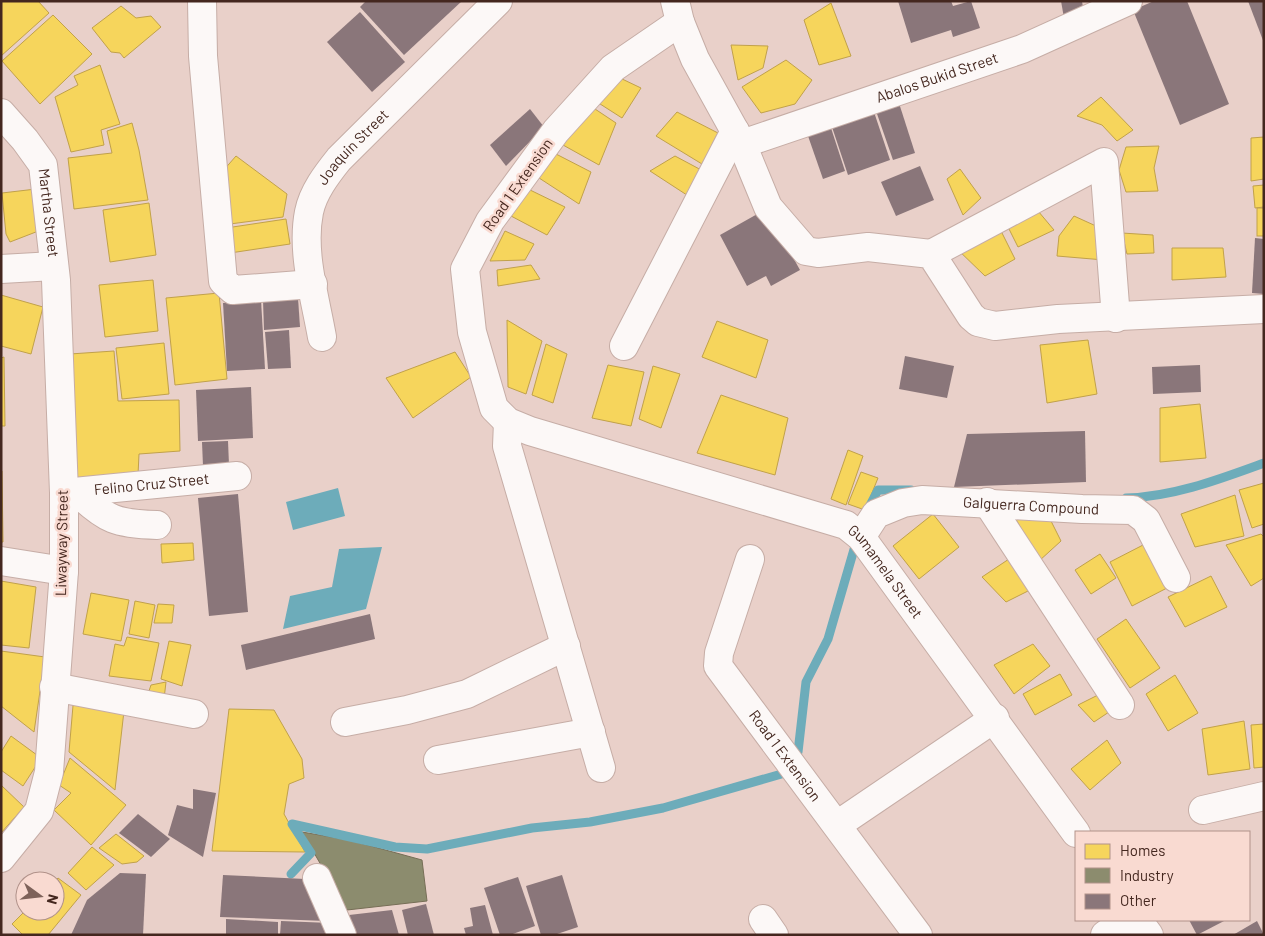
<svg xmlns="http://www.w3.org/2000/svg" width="1265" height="936" font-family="Barlow,sans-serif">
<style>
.water{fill:#6dacba}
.homes{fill:#f6d55c;stroke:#c1a14a}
.industry{fill:#8c8c6e;stroke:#766e56}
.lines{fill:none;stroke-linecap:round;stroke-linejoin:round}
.stream{stroke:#6dacba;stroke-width:9}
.building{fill:#8a767a}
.minor-casing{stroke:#c6ada6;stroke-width:30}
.minor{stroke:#fcf8f7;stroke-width:28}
.labels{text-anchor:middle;stroke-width:5;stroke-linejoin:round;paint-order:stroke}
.street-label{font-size:15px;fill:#44271f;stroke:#f9dad1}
</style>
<rect width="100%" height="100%" fill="#e9d0c9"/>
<g class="water">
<path d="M 338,488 L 345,516 L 293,530 L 286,502 Z"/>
<path d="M 382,547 L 366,609 L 283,629 L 290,596 L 332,587 L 339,549 Z"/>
</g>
<g class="homes">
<path d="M 1,1 L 38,1 L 49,13 L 1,56 Z"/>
<path d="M 831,3 L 851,56 L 819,65 L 804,20 Z"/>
<path d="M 121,6 L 136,18 L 151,16 L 161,27 L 124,58 L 120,53 L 111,52 L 92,28 Z"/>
<path d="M 53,15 L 92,54 L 40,104 L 2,61 Z"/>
<path d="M 731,45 L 768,46 L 763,68 L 738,80 Z"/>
<path d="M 786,60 L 812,80 L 795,104 L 761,113 L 742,87 Z"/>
<path d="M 100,65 L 120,124 L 101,130 L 104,145 L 71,152 L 55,97 L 78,85 L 74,76 Z"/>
<path d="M 620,78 L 641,88 L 622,118 L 597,102 Z"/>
<path d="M 1101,97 L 1133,130 L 1117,141 L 1102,125 L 1077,116 Z"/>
<path d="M 592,107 L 616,123 L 599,165 L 563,145 Z"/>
<path d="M 677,112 L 718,133 L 702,164 L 656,136 Z"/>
<path d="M 132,123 L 139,150 L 148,200 L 74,209 L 68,158 L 112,153 L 107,131 Z"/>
<path d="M 1264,137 L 1264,179 L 1251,181 L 1251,138 Z"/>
<path d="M 1159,146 L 1154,168 L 1158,191 L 1126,192 L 1119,170 L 1126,147 Z"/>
<path d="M 556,154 L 591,172 L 579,204 L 536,176 Z"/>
<path d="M 236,156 L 287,194 L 283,217 L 230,224 L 222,172 Z"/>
<path d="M 675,156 L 705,172 L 693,199 L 650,171 Z"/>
<path d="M 960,169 L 981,198 L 963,215 L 947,179 Z"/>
<path d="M 1264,185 L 1264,207 L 1255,208 L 1253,186 Z"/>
<path d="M 36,189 L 41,230 L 10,242 L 6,234 L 2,193 Z"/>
<path d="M 528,189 L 565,207 L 547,235 L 511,216 Z"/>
<path d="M 149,203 L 156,255 L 110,262 L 103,210 Z"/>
<path d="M 1033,205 L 1054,230 L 1018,247 L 1003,217 Z"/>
<rect x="1257" y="208" width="7" height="28"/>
<path d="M 1074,216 L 1107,231 L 1104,260 L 1057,256 L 1059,236 Z"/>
<path d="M 286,219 L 290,244 L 230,253 L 226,228 Z"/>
<path d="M 996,221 L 1015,259 L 985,276 L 954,246 Z"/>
<path d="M 505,231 L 534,244 L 525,260 L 490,261 Z"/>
<path d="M 1122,233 L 1153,235 L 1154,253 L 1127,254 Z"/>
<path d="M 1172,248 L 1223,248 L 1226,277 L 1172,280 Z"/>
<path d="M 531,265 L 540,279 L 498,286 L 497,270 Z"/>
<path d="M 153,280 L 158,331 L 105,337 L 99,285 Z"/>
<path d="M 219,293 L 227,379 L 175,385 L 166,298 Z"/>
<path d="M 1,295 L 43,307 L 31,354 L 1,346 Z"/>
<path d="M 507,320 L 542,341 L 526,394 L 508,387 Z"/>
<path d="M 717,321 L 768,340 L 756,378 L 702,357 Z"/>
<path d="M 1088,340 L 1097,394 L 1047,403 L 1040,345 Z"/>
<path d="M 164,343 L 169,394 L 122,399 L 116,348 Z"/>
<path d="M 546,344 L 567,354 L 553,403 L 532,395 Z"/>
<path d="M 114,351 L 118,401 L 179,400 L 180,451 L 139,454 L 138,475 L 74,479 L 70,354 Z"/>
<path d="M 455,352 L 471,377 L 413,418 L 386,378 Z"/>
<path d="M 4,357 L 5,426 L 1,426 L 1,358 Z"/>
<path d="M 608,365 L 644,372 L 631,426 L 592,418 Z"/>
<path d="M 653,366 L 680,374 L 661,428 L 639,419 Z"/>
<path d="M 721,395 L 788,418 L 775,475 L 697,453 Z"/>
<path d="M 1200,404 L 1206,458 L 1160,462 L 1160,408 Z"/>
<path d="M 848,450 L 863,456 L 846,505 L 831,499 Z"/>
<path d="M 1,471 L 2,471 L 3,542 L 1,542 Z"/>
<path d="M 861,472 L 878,478 L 865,510 L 848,504 Z"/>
<path d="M 1264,483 L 1264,524 L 1252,528 L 1239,490 Z"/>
<path d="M 1235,495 L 1244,536 L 1195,547 L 1181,514 Z"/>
<path d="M 1047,513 L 1061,541 L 1039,561 L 1013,514 Z"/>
<path d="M 933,514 L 959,547 L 919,579 L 893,546 Z"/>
<path d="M 1261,534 L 1264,537 L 1264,578 L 1251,586 L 1226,545 Z"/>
<path d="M 193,543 L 194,560 L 162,563 L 161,544 Z"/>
<path d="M 1145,544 L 1167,588 L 1132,606 L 1110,562 Z"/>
<path d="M 1100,554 L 1116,578 L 1091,594 L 1075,570 Z"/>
<path d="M 1012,557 L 1034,588 L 1006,602 L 982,577 Z"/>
<path d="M 1211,576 L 1227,607 L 1185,627 L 1168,597 Z"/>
<path d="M 1,581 L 36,587 L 29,648 L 1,645 Z"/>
<path d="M 91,593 L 129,600 L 121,641 L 83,634 Z"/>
<path d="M 135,601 L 155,605 L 149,638 L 129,634 Z"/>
<path d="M 158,604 L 174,605 L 172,623 L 154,623 Z"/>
<path d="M 1126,619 L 1160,668 L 1130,688 L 1097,639 Z"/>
<path d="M 127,637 L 159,643 L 151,681 L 109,676 L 115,644 L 124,646 Z"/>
<path d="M 169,641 L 191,645 L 182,686 L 161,679 Z"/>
<path d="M 1033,644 L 1050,666 L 1014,694 L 994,665 Z"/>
<path d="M 1,651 L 45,657 L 34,732 L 1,706 Z"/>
<path d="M 1060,674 L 1072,695 L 1035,715 L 1023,694 Z"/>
<path d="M 1175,675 L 1198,713 L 1168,731 L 1146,694 Z"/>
<path d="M 166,682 L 164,699 L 149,691 L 151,685 Z"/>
<path d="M 74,694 L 125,702 L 115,790 L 69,752 Z"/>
<path d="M 1100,694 L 1112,710 L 1094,722 L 1078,705 Z"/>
<path d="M 229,709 L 274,710 L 302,759 L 304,778 L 289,784 L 284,814 L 305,852 L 212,851 Z"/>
<path d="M 1244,721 L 1250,769 L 1208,775 L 1202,729 Z"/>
<path d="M 1264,724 L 1264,767 L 1254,768 L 1251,725 Z"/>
<path d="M 11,736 L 41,758 L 23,786 L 1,770 L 1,752 Z"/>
<path d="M 1107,740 L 1121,763 L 1090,790 L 1071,769 Z"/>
<path d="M 70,758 L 126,805 L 91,845 L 54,810 L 71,793 L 59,785 Z"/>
<path d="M 1,785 L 24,807 L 1,833 Z"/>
<path d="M 116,834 L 144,856 L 137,862 L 122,864 L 99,848 Z"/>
<path d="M 92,847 L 114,865 L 86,890 L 68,873 Z"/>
<path d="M 58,878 L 81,895 L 48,935 L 23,935 L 12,924 L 25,911 L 55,911 L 55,881 Z"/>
</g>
<path class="industry" d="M 302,832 L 349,840 L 422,860 L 427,901 L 347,910 Z"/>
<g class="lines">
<g class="stream">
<path d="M 1126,498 C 1173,497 1220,479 1264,463"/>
<path d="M 867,511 L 878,490 L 911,490"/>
<path d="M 798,752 L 806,682 L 828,639 L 855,546"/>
<path d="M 291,874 L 311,853 L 292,824 L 395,847 L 427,849 L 532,828 L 590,822 L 663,808 L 785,773"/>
</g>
</g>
<g class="building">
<path d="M 366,1 L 462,1 L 404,55 L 360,7 Z"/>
<path d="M 898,1 L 951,1 L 953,6 L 971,1 L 980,28 L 953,37 L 951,30 L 911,43 Z"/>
<path d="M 1061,1 L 1082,1 L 1084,14 L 1064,18 Z"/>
<path d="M 1154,1 L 1187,1 L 1229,104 L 1180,125 L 1133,10 Z"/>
<path d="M 1248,1 L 1264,1 L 1264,43 Z"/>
<path d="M 360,12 L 405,62 L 372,92 L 327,42 Z"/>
<path d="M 898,100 L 915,153 L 893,160 L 875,108 Z"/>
<path d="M 530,109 L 544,127 L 506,166 L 490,145 Z"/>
<path d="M 874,112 L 890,160 L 848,175 L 832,127 Z"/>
<path d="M 831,128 L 845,171 L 823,179 L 808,136 Z"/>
<path d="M 920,166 L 934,200 L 896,216 L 881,182 Z"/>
<path d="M 766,209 L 800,270 L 771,286 L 766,276 L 747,286 L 720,235 Z"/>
<path d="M 1255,238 L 1264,239 L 1264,294 L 1252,293 Z"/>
<path d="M 298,298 L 300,327 L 264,330 L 263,300 Z"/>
<path d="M 261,300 L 265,369 L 227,371 L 223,303 Z"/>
<path d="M 289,330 L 291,368 L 268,369 L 265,332 Z"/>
<path d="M 905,356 L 954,366 L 947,398 L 899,389 Z"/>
<path d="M 1200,365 L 1201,392 L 1153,394 L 1152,367 Z"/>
<path d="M 251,387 L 253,438 L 198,441 L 196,390 Z"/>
<path d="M 1085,431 L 1086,482 L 954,487 L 967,434 Z"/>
<path d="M 228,441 L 229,465 L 203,466 L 202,442 Z"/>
<path d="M 238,494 L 248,612 L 209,616 L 198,498 Z"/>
<path d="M 370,614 L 375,639 L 246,670 L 241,645 Z"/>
<path d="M 193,789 L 216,793 L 203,857 L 168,835 L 177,805 L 193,809 Z"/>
<path d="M 138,814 L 170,839 L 151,857 L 119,833 Z"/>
<path d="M 120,873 L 146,874 L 143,935 L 71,935 L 87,900 Z"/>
<path d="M 223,875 L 305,879 L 326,921 L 220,917 Z"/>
<path d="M 562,875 L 578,927 L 554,935 L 541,935 L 526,886 Z"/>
<path d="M 518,877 L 535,926 L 510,935 L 500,935 L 484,888 Z"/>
<path d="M 426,904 L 434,935 L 408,935 L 402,910 Z"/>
<path d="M 485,905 L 493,935 L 466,935 L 464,928 L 473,926 L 470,908 Z"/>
<path d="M 392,910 L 399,935 L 356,935 L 349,915 Z"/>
<path d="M 226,919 L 278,922 L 278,935 L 226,935 Z"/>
<path d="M 1189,920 L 1226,920 L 1197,935 Z"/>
<path d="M 281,921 L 330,923 L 330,935 L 280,935 Z"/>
<path d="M 1257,921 L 1264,935 L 1233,935 Z"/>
</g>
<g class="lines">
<g class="minor-casing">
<g id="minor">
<path d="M 202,1 L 203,56 L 223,281 L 233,290 L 313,284"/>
<path d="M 675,1 L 680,22 L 695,59 L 742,144 L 768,207 L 806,251 L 818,253 L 868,247 L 931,254 L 971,316 L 978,322 L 995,326 L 1058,319 L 1264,309"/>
<path id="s1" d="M 680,22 L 613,68 L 556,131 L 490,221 L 465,269 L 472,332 L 494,408 L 508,422 L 530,431 L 846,525 L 861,537 L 1076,833"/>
<path id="s2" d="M 1,113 L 25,140 L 43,165 L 56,280 L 64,493 L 64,571 L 49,772 L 39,811 L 1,858"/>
<path id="s3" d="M 742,144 L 1022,49 L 1128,1"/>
<path d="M 931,254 L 1104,162 L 1116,318"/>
<path d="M 1,269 L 54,266"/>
<path id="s4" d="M 322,337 C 315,297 301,252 309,212 C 313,192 327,174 339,159 L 498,1"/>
<path d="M 624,346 L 735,131"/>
<path d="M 508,422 L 507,446 L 601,768"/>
<path d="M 77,492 C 106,520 117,524 157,525"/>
<path id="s5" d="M 64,493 L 237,476"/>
<path d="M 987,502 L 1120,705"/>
<path id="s6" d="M 861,537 L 876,514 L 903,503 L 922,500 L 1082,509 L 1133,510 L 1146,520 L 1176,578"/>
<path id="s7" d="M 750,559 L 719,653 L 718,666 L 918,935"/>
<path d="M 1,561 L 64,571"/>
<path d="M 54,687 L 194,714"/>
<path d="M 345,722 L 407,710 L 467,694 L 566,646"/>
<path d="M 438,760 L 591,732"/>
<path d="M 1203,810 L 1264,796"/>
<path d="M 837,825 L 995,718"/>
<path d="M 317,878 L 342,935"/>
<path d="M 763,919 L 774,935"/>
<path d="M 1138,920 L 1149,935"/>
<path d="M 1105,935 L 1126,920"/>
</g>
</g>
<use href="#minor" class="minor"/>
</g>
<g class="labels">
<g class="street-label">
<text dy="5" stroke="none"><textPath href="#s3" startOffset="206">Abalos Bukid Street</textPath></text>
<text dy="5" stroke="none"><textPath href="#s4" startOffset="206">Joaquin Street</textPath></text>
<text transform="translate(518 185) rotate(-55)" y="5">Road 1 Extension</text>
<text dy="5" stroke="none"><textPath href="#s2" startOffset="115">Martha Street</textPath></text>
<text dy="5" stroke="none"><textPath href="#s5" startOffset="88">Felino Cruz Street</textPath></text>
<text dy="5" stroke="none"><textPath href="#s6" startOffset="185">Galguerra Compound</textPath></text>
<text transform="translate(62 543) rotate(-89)" y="5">Liwayway Street</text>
<text dy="5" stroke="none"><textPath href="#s1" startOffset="909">Gumamela Street</textPath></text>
<text dy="5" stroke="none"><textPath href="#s7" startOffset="224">Road 1 Extension</textPath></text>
</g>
</g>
<rect width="1265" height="936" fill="none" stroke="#44271f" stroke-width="5"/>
<rect x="1075" y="831" width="175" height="90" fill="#f9dad1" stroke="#b1928a"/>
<rect x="1085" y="844" width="25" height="15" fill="#f6d55c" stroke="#b1928a"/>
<text x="1120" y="856" font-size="15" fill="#44271f">Homes</text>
<rect x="1085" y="868" width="25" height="15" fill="#8c8c6e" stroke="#b1928a"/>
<text x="1120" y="881" font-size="15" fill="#44271f">Industry</text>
<rect x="1085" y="894" width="25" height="15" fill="#8a767a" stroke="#b1928a"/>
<text x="1120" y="906" font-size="15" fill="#44271f">Other</text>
<g transform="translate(40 896) rotate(105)"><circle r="24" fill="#f9dad1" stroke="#b1928a"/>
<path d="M0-4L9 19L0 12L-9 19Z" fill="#7e625a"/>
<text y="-8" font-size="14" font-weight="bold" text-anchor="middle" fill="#44271f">N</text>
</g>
</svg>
